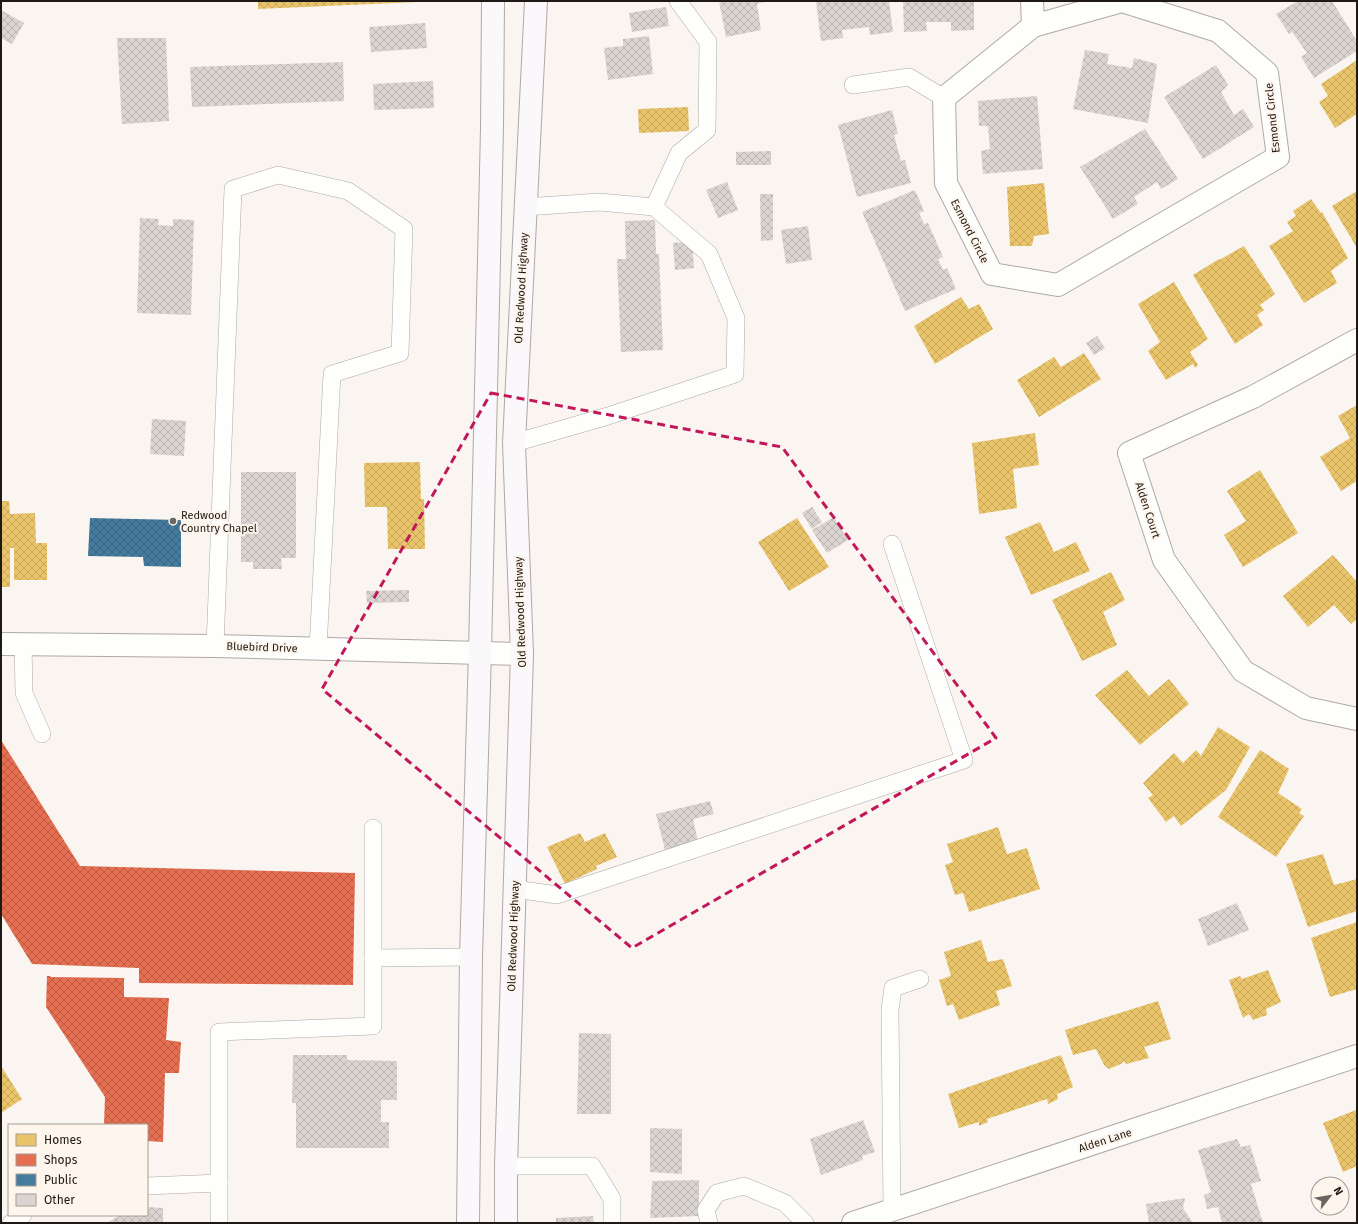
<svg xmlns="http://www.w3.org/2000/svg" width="1358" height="1224" font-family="'Fira Sans',sans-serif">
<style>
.homes{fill:url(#homes-cross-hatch)}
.shops{fill:url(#shops-cross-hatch)}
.public{fill:url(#public-cross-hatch)}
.building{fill:url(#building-cross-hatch)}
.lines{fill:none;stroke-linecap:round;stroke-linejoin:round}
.lane-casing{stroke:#aea9a5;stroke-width:18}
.street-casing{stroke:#aea9a5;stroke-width:24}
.secondary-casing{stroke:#aea9a5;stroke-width:24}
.lane{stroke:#fefefd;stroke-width:17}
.street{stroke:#fefefd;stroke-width:22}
.secondary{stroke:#faf8fa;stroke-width:22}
.marked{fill:none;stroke:#c2185b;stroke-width:3;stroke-dasharray:8 5;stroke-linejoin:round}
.poi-dot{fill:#6b6661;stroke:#fef5ed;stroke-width:1.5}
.labels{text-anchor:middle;stroke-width:4;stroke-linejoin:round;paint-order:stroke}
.street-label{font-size:11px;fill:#1e1914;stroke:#fef5ed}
.poi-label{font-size:11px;fill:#1e1914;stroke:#fef5ed;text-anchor:start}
</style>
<defs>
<pattern id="homes-cross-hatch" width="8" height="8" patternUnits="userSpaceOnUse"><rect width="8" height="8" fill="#e9c46a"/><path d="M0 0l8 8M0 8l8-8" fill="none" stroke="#c7a85b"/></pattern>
<pattern id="shops-cross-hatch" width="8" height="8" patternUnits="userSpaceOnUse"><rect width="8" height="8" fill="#e76f51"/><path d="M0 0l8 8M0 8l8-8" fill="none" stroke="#bb5a42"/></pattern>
<pattern id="public-cross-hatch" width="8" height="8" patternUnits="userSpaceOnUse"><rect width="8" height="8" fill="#457b9d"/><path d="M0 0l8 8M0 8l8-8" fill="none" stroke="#39647f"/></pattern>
<pattern id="building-cross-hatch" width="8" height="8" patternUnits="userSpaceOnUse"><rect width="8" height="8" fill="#dad5d0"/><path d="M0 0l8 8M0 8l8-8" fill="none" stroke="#bbb6b2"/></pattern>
</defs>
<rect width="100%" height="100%" fill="#faf5f1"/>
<g class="homes">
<path d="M 258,1 L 418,1 L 418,2 L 258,9 Z"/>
<path d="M 1357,60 L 1357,114 L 1335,128 L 1319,102 L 1328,96 L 1321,84 Z"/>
<path d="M 688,107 L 689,131 L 639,133 L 638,109 Z"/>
<path d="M 1044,183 L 1049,234 L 1034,236 L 1032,246 L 1010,246 L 1007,187 Z"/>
<path d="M 1357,191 L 1357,248 L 1332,206 Z"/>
<path d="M 1311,199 L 1321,213 L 1322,212 L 1348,258 L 1331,271 L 1337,283 L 1304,303 L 1269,246 L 1293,231 L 1287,222 L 1296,216 L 1293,211 Z"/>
<path d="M 1244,246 L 1275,294 L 1260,305 L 1264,310 L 1257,315 L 1263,325 L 1235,344 L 1193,275 L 1219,259 L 1219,260 Z"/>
<path d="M 1174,282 L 1208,339 L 1190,352 L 1198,365 L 1195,368 L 1193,364 L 1166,380 L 1148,351 L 1160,342 L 1138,304 Z"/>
<path d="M 961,297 L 969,309 L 979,304 L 993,329 L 935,364 L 914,326 Z"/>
<path d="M 1084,353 L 1101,379 L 1039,417 L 1017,380 L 1054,357 L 1061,367 Z"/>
<path d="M 1357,405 L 1357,481 L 1341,491 L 1320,457 L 1350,438 L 1338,416 Z"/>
<path d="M 1035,433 L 1039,465 L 1013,469 L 1017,508 L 979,514 L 972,443 Z"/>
<path d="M 420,462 L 421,499 L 424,499 L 425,549 L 388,549 L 387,507 L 365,507 L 364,463 Z"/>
<path d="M 1260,470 L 1298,533 L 1243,567 L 1224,535 L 1246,521 L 1227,491 Z"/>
<path d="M 1,501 L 9,501 L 10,514 L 35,513 L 36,543 L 47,543 L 47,580 L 14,580 L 14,548 L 10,548 L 10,587 L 1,587 Z"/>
<path d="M 797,518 L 829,567 L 789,591 L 758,542 Z"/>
<path d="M 1040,522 L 1054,552 L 1076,542 L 1090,571 L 1031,595 L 1005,537 Z"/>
<path d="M 1333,555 L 1357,582 L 1357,619 L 1351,624 L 1334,605 L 1308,627 L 1283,596 Z"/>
<path d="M 1111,572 L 1125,600 L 1103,612 L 1117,645 L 1082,661 L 1052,600 Z"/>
<path d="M 1127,670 L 1149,696 L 1169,679 L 1189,704 L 1140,745 L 1095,695 Z"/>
<path d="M 1218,727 L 1250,747 L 1226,790 L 1181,826 L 1174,816 L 1166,822 L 1148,798 L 1153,795 L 1143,783 L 1174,753 L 1183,763 L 1196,750 L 1201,756 Z"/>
<path d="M 1260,750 L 1289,769 L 1278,793 L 1302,809 L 1299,813 L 1304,816 L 1276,857 L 1218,817 Z"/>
<path d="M 998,827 L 1007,854 L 1027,848 L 1040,889 L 969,912 L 963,893 L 955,895 L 945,865 L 953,862 L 947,844 Z"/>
<path d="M 580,833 L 585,842 L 605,833 L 617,857 L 596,866 L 597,869 L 565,884 L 547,847 Z"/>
<path d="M 1323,854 L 1334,885 L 1357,879 L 1357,911 L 1308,927 L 1286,864 Z"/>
<path d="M 1357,922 L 1357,989 L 1330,997 L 1311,938 Z"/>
<path d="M 981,940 L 988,962 L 1003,959 L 1012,986 L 996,991 L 1000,1005 L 959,1020 L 953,1004 L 947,1006 L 939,980 L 951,976 L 944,952 Z"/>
<path d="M 1268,970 L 1281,1002 L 1266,1009 L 1267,1015 L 1253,1020 L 1249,1014 L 1243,1018 L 1229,980 L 1240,976 L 1242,979 Z"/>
<path d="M 1158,1001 L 1171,1039 L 1144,1047 L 1149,1058 L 1126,1064 L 1124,1061 L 1121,1064 L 1109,1069 L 1104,1065 L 1096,1049 L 1073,1055 L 1065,1030 Z"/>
<path d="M 1061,1055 L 1073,1087 L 1057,1094 L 1058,1099 L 1048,1104 L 1047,1099 L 987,1119 L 988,1122 L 979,1126 L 979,1122 L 959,1128 L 948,1094 Z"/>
<path d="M 1,1066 L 22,1099 L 1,1113 Z"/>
<path d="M 1356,1110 L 1357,1166 L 1343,1172 L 1323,1123 Z"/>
</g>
<g class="shops">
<path d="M 1,740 L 80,866 L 355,873 L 353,985 L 139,983 L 139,968 L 32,964 L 1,914 Z"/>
<path d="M 47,976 L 51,976 L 50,977 L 124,978 L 124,997 L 169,998 L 166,1040 L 181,1042 L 179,1073 L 165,1073 L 163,1142 L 147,1141 L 147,1125 L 104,1125 L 105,1097 L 46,1007 Z"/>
</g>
<path class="public" d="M 90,518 L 181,520 L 181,567 L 144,566 L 143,557 L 88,556 Z"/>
<g class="building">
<path d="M 719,1 L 768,1 L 757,4 L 761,30 L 726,37 Z"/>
<path d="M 816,1 L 889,1 L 893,32 L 870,35 L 869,27 L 842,30 L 843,38 L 821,41 Z"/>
<path d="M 903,1 L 974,1 L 974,30 L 951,31 L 951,22 L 926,22 L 927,31 L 904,32 Z"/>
<path d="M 1298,1 L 1332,1 L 1357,41 L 1357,51 L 1314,78 L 1301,57 L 1307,53 L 1292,32 L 1289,34 L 1276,14 Z"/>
<path d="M 666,7 L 669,26 L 632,32 L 629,13 Z"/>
<path d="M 1,10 L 24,23 L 12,44 L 1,38 Z"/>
<path d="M 425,23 L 427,48 L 371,52 L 369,27 Z"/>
<path d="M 649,36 L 653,74 L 608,80 L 604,48 L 623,46 L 623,39 Z"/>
<path d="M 117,38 L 166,38 L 169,121 L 122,124 Z"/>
<path d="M 1085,50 L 1109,54 L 1107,64 L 1132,68 L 1134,58 L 1157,64 L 1148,123 L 1073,109 Z"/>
<path d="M 343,62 L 344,101 L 192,107 L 190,67 Z"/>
<path d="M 1216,65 L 1228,85 L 1221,92 L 1234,115 L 1243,109 L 1254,127 L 1203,159 L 1164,97 Z"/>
<path d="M 433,81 L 434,108 L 374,110 L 373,84 Z"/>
<path d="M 1037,96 L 1043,169 L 983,174 L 981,151 L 990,149 L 988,126 L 979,126 L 978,101 Z"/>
<path d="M 892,110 L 898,134 L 894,135 L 901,161 L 905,160 L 911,183 L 857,197 L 838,125 Z"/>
<path d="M 1145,129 L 1178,179 L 1161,189 L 1157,182 L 1134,197 L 1138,204 L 1113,219 L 1080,167 Z"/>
<path d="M 771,151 L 771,165 L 736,165 L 736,152 Z"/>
<path d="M 727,182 L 738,210 L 718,218 L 706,190 Z"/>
<path d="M 915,190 L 924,211 L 919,213 L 924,224 L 928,223 L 943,257 L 938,259 L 943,270 L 947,268 L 956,289 L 905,311 L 862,212 Z"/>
<path d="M 760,194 L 773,194 L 773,240 L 761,241 Z"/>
<path d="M 140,218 L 159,219 L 158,225 L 173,226 L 173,219 L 194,220 L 191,315 L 137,313 Z"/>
<path d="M 655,220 L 656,254 L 659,254 L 663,350 L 621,352 L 617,259 L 626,259 L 625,221 Z"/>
<path d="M 808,226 L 812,260 L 786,264 L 781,230 Z"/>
<path d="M 692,241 L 694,268 L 675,270 L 673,243 Z"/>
<path d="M 1097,336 L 1105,348 L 1094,355 L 1086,343 Z"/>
<path d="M 152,419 L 186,421 L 184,456 L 150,454 Z"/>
<path d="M 241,472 L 296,472 L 296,558 L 281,558 L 282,569 L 253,569 L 253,562 L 241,562 Z"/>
<path d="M 812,507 L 822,522 L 812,529 L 802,513 Z"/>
<path d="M 834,517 L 848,540 L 827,553 L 812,530 Z"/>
<path d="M 409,590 L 409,602 L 367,603 L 366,591 Z"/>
<path d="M 710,801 L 714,814 L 693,819 L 698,842 L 665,850 L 656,814 Z"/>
<path d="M 1237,903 L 1249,930 L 1208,946 L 1198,919 Z"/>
<path d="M 579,1033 L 611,1034 L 611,1114 L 577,1114 Z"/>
<path d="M 293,1055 L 347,1055 L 347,1060 L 397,1061 L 397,1100 L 381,1100 L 381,1122 L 389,1122 L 389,1148 L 296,1148 L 296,1103 L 292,1103 Z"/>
<path d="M 863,1120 L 875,1152 L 862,1156 L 863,1160 L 821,1175 L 810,1139 Z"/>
<path d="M 650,1128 L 682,1129 L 682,1174 L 650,1172 Z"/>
<path d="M 1237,1139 L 1241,1147 L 1250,1145 L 1261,1181 L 1251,1184 L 1263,1223 L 1222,1223 L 1218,1207 L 1207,1209 L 1204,1195 L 1211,1192 L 1198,1150 Z"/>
<path d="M 699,1180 L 699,1216 L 650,1218 L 652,1181 Z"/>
<path d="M 1185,1198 L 1183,1208 L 1193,1223 L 1149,1223 L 1146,1204 Z"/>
<path d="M 147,1207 L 163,1208 L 163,1223 L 107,1223 L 120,1215 L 147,1215 Z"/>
<path d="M 593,1216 L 594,1223 L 556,1223 L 556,1218 Z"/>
</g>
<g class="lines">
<g class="lane-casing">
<g id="lane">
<path d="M 853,85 L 909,77 L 944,98"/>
<path d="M 654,207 L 679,153 L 707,130 L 708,42 L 678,1"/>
<path d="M 514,443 L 608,416 L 735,374 L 736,318 L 709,254 L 654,207 L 599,202 L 525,207"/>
<path d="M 23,644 L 24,693 L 42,734"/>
<path d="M 215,646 L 233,189 L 278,175 L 348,191 L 404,229 L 400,353 L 332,374 L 318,649"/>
<path d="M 515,889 L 557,895 L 964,760 L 892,544"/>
<path d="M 373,958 L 471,957"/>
<path d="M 506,1166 L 592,1166 L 612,1199 L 612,1223"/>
<path d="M 147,1186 L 219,1183"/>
<path d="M 892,1210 L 890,1010 L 893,988 L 920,979"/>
<path d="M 11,1223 L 23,1215"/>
<path d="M 219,1223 L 219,1032 L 373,1026 L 373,828"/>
<path d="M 709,1223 L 706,1210 L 717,1193 L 744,1186 L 785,1203 L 805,1223"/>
</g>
</g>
<g class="street-casing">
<g id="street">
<path d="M 1032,1 L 1033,26"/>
<path d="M 1122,1 L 1218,31 L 1267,73 L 1278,157 L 1058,285 L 992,274 L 946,183 L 944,98 L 1033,26 Z"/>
<path d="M 1357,340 L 1253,397 L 1129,453 L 1164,560 L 1243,671 L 1306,708 L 1357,719"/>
<path d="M 1,644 L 215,646 L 522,654"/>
<path d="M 853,1223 L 1357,1056"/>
</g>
</g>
<g class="secondary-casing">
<g id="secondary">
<path d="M 468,1223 L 471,957 L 480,652 L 492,128 L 493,1"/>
<path d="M 506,1223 L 506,1166 L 522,654 L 514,443 L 536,1"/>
</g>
</g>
<use href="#lane" class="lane"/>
<use href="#street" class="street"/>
<use href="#secondary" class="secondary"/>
</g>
<path class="marked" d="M 491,393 L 782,447 L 996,738 L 632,948 L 322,689 Z"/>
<circle class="poi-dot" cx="173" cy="521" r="4"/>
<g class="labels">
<g class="street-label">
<text transform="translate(1272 118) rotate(-96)" y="4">Esmond Circle</text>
<text transform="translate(970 231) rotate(63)" y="4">Esmond Circle</text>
<text transform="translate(521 288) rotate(-87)" y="4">Old Redwood Highway</text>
<text transform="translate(1148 510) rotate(72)" y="4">Alden Court</text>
<text transform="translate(520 612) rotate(-92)" y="4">Old Redwood Highway</text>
<text transform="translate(262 647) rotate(2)" y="4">Bluebird Drive</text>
<text transform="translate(513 936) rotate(-88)" y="4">Old Redwood Highway</text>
<text transform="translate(1105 1140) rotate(-18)" y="4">Alden Lane</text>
</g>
<g class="poi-label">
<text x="181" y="519">Redwood<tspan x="181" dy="13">Country Chapel</tspan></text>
</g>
</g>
<rect width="1358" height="1224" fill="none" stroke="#1e1914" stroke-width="4"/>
<rect x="8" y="1124" width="140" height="92" fill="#fef5ed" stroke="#a49d96"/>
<rect x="16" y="1134" width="20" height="12" fill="#e9c46a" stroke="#a49d96"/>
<text x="44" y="1144" font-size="12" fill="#1e1914">Homes</text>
<rect x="16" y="1154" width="20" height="12" fill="#e76f51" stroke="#a49d96"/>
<text x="44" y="1164" font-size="12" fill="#1e1914">Shops</text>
<rect x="16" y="1174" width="20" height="12" fill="#457b9d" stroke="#a49d96"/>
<text x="44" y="1184" font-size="12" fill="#1e1914">Public</text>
<rect x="16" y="1194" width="20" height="12" fill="#dad5d0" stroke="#a49d96"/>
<text x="44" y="1204" font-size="12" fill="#1e1914">Other</text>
<g transform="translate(1330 1196) rotate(59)"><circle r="19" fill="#fef5ed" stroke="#a49d96"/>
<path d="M0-3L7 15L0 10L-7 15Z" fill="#6b6661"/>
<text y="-6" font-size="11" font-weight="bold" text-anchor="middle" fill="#1e1914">N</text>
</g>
</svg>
